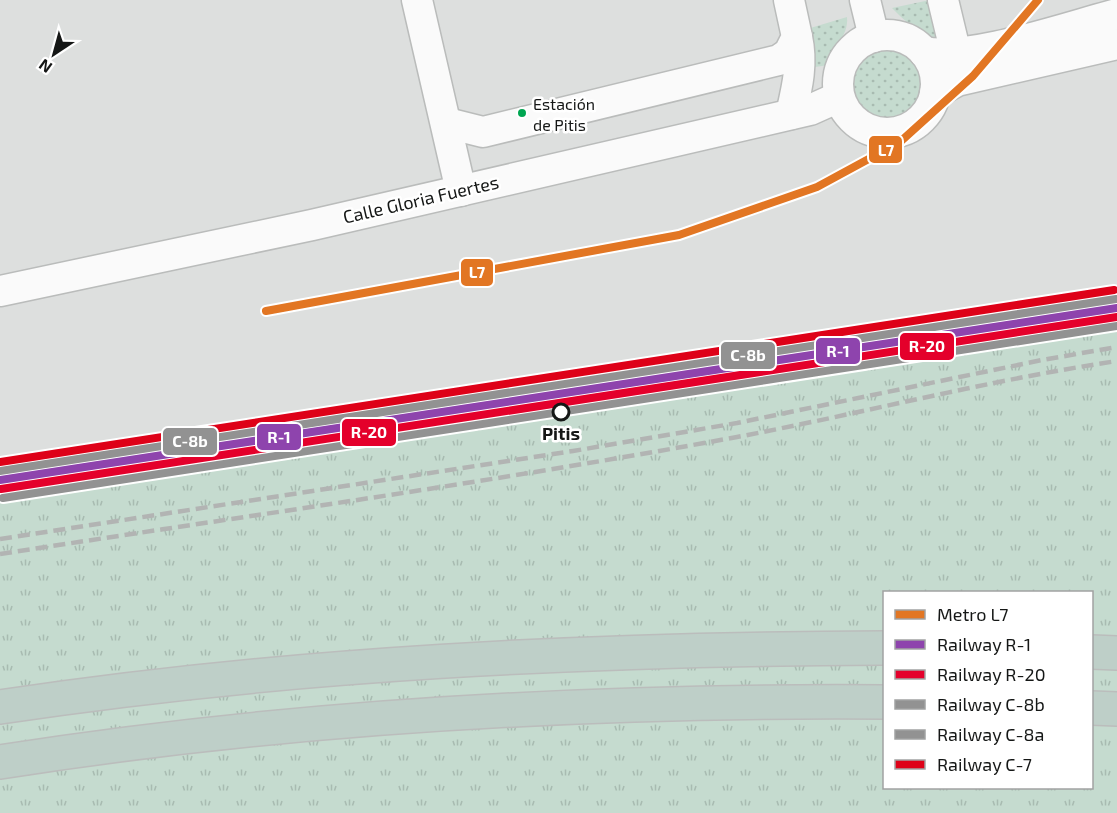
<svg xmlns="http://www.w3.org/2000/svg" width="1117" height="813" font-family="'Exo 2',sans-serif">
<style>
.grass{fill:url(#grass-dots)}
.park{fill:url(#park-tufts);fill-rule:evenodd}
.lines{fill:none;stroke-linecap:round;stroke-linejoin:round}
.minor-casing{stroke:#babcbb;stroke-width:33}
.highway-casing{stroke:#bbbdbc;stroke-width:36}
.minor{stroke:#fafafa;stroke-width:30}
.highway{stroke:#becfc8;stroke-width:33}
.rail{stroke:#b2b4b3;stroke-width:4.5;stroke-dasharray:12 6;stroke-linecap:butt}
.rail-1-casing{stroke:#fff;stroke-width:12}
.rail-2-casing{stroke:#fff;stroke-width:12}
.rail-3-casing{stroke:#fff;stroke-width:12}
.rail-4-casing{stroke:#fff;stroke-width:12}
.rail-5-casing{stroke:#fff;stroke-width:12}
.rail-1{stroke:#8e44ad;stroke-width:8}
.rail-2{stroke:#e4002b;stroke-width:8}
.rail-3{stroke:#929292;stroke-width:8}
.rail-4{stroke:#929292;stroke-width:8}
.rail-5{stroke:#de0118;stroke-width:8}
.metro-1-casing{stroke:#fff;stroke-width:12}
.metro-1{stroke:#e27623;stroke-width:8}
.bus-dot{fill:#00a651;stroke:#fff;stroke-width:2}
.stop-dot{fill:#fff;stroke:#151716;stroke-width:3}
.labels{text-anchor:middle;stroke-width:5;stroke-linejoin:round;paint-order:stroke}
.bus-label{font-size:16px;fill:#151716;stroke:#fff;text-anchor:start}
.street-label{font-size:18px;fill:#151716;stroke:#fff}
.stop-label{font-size:18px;font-weight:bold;fill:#151716;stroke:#fff}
.line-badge{stroke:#fff;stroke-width:2}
.badge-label{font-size:16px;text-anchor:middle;font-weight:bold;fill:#fff}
</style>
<defs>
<pattern id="grass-dots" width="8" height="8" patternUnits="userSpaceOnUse" patternTransform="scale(1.5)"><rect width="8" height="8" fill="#c5dbcf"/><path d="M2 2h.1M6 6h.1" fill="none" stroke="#a8bbb1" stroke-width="1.8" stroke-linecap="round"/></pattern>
<pattern id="park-tufts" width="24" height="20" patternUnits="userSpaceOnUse" patternTransform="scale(1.5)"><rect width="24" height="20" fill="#c5dbcf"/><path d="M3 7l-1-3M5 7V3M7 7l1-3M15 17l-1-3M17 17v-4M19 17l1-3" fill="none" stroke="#a8bbb1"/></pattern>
</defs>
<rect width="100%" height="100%" fill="#dddfde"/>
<g class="grass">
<path d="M 930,0 L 940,38 C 920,36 905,21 892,8 Z"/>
<path d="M 847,17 C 849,38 831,46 829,65 L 815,67 L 807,29 Z"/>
<circle cx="888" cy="85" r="36"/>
</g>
<path class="park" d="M 1117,308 L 1117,813 L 0,813 L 0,469 ZM 884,592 L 1092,592 L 1092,788 L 884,788 Z"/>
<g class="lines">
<g class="minor-casing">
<g id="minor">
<path d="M 417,0 L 461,191"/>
<path d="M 865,0 L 874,37"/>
<path d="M 943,0 L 956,54"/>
<circle cx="887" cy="84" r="49"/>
<path d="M 924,52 C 971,61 1067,27 1117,14"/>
<path d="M 935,93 L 957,81 L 1117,44"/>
<path d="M 791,114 C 797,88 803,64 797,37"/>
<path d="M 447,123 L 483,132 L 779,60 L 789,53 L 797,37 L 789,0"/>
<path d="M 0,291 L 312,225 L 810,110 L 839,97"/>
</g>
</g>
<g class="highway-casing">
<g id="highway">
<path d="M 1092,652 L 1117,653"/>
<path d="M 0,707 C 292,663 589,649 884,648"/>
<path d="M 1092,708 L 1117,709"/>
<path d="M 0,762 C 292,716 589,700 884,702"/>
</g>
</g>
<use href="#minor" class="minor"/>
<use href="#highway" class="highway"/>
<g class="rail">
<path d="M 0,539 L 573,451 L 737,423 L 1042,360 L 1117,347"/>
<path d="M 0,554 C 246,516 493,482 737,437 C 864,413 989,380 1117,361"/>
</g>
<g class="rail-1-casing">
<path id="rail-1" d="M 0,480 L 1117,308"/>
</g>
<g class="rail-2-casing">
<path id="rail-2" d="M 1,489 L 1117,317"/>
</g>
<g class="rail-3-casing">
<path id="rail-3" d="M 0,471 L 1116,299"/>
</g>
<g class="rail-4-casing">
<path id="rail-4" d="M 3,498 L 1117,326"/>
</g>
<g class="rail-5-casing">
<path id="rail-5" d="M 0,462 L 1114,290"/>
</g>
<use href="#rail-1" class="rail-1"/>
<use href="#rail-2" class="rail-2"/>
<use href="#rail-3" class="rail-3"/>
<use href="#rail-4" class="rail-4"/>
<use href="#rail-5" class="rail-5"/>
<g class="metro-1-casing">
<path id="metro-1" d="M 266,311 L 679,235 L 817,187 L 900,142 L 973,76 L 1038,0"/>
</g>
<use href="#metro-1" class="metro-1"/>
</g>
<circle class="bus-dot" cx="522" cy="113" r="5"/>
<circle class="stop-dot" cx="561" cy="412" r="8"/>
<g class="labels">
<g class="bus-label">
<text x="533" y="110">Estación<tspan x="533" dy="21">de Pitis</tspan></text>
</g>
<g class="street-label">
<text transform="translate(421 200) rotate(-13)" y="6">Calle Gloria Fuertes</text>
</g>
<g class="stop-label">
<text x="561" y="440">Pitis</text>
</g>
</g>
<g class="line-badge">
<rect x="868" y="135" width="35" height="29" rx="6" fill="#e27623"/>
<rect x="460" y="258" width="34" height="29" rx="6" fill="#e27623"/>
<rect x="899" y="332" width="56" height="29" rx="6" fill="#e4002b"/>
<rect x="815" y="337" width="46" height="28" rx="6" fill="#8e44ad"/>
<rect x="720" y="341" width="56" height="29" rx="6" fill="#929292"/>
<rect x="341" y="418" width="56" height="29" rx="6" fill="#e4002b"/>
<rect x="256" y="423" width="46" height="28" rx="6" fill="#8e44ad"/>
<rect x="162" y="427" width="56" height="29" rx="6" fill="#929292"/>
</g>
<g class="badge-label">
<text x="886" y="156">L7</text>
<text x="477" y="278">L7</text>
<text x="927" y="352">R-20</text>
<text x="838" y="357">R-1</text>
<text x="748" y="361">C-8b</text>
<text x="369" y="438">R-20</text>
<text x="279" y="443">R-1</text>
<text x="190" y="447">C-8b</text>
</g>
<rect x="883" y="591" width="210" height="198" fill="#ffffff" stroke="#a1a2a2" stroke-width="1.5"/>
<rect x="895" y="610" width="30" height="9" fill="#e27623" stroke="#a1a2a2" stroke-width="1.5"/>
<text x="937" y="621" font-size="18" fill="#151716">Metro L7</text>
<rect x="895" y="640" width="30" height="9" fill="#8e44ad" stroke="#a1a2a2" stroke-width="1.5"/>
<text x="937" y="651" font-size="18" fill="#151716">Railway R-1</text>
<rect x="895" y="670" width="30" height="9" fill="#e4002b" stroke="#a1a2a2" stroke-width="1.5"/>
<text x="937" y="681" font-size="18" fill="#151716">Railway R-20</text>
<rect x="895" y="700" width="30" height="9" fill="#929292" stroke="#a1a2a2" stroke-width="1.5"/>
<text x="937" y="711" font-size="18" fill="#151716">Railway C-8b</text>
<rect x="895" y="730" width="30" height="9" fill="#929292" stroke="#a1a2a2" stroke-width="1.5"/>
<text x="937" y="741" font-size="18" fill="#151716">Railway C-8a</text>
<rect x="895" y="760" width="30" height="9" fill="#de0118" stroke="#a1a2a2" stroke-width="1.5"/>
<text x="937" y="771" font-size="18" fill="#151716">Railway C-7</text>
<g transform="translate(54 54) rotate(216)" stroke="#ffffff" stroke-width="4.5" paint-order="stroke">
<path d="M0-4.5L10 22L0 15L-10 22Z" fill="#151716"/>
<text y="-9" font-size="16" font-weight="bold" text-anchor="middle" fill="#151716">N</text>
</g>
</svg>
